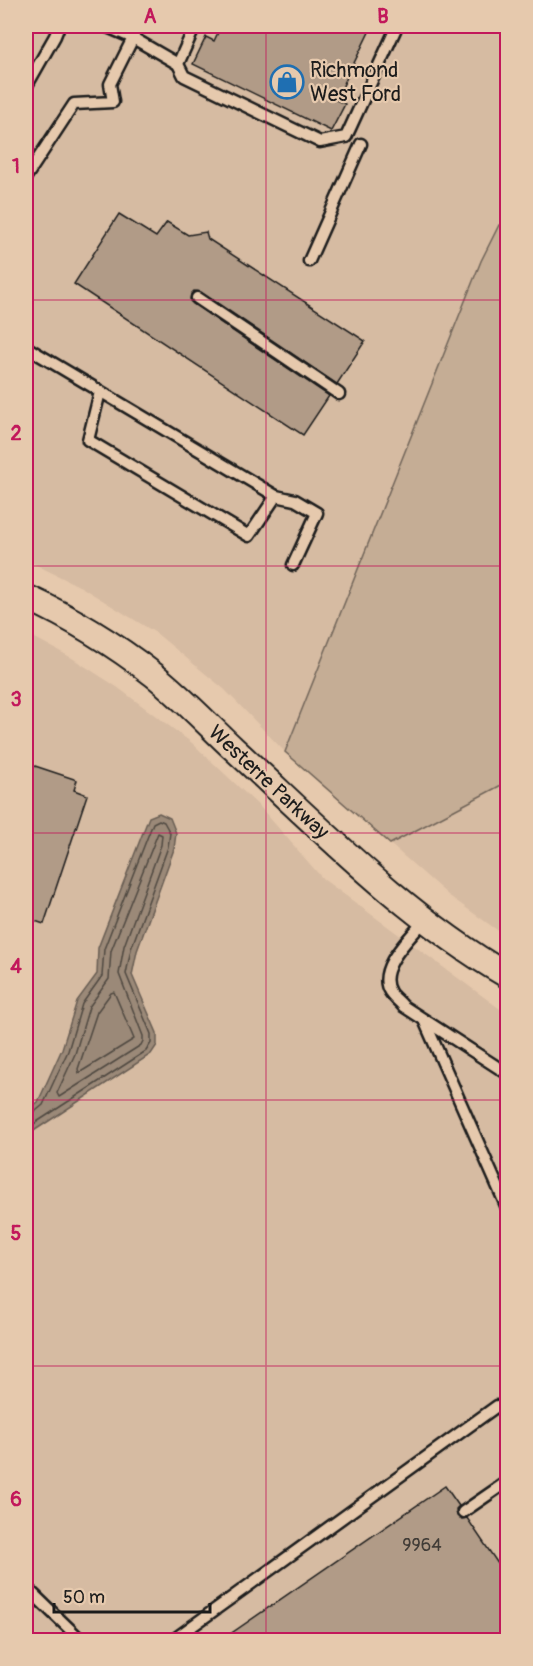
<svg xmlns="http://www.w3.org/2000/svg" width="533" height="1666" font-family="Pangolin,sans-serif">
<style>
.built{fill:#d6bba2}
.green{fill:#c5ad95;stroke:#706458;stroke-width:1.5}
.water{fill:#9b8978;stroke:#685d53;stroke-width:1.5}
.lines{fill:none;stroke-linecap:round;stroke-linejoin:round}
.shore{stroke:#4f4841;stroke-width:1.5}
.building{fill:#b19b87;stroke:#1c1c1c;stroke-width:1.5}
.service-casing{stroke:#1c1c1c;stroke-width:15}
.tertiary-casing{stroke:#1c1c1c;stroke-width:28}
.service{stroke:#e6c9ad;stroke-width:10}
.tertiary{stroke:#e6c9ad;stroke-width:24}
.grid{fill:none;stroke:#c2185b;stroke-width:1.5;stroke-opacity:0.55}
.labels{text-anchor:middle;stroke-width:4.5;stroke-linejoin:round;paint-order:stroke}
.number-label{font-size:18px;fill:#413c37}
.poi-label{font-size:21px;fill:#1c1c1c;stroke:#e6c9ad;text-anchor:start}
.street-label{font-size:21px;fill:#1c1c1c;stroke:#e6c9ad}
.neatline{fill:none;stroke:#c2185b;stroke-width:2}
.grid-label{font-size:20px;text-anchor:middle;font-weight:bold;fill:#c2185b}
</style>
<rect width="100%" height="100%" fill="#e6c9ad"/>
<filter id="ink" filterUnits="userSpaceOnUse"><feTurbulence type="fractalNoise" baseFrequency=".0167" numOctaves="2"/><feDisplacementMap in="SourceGraphic" scale="12" xChannelSelector="R" yChannelSelector="G"/><feConvolveMatrix kernelMatrix="1 2 1 2 8 2 1 2 1" color-interpolation-filters="sRGB"/></filter>
<g filter="url(#ink)">
<g class="built">
<path d="M 26,26 L 507,26 L 507,229 L 499,225 L 481,261 L 285,752 L 224,689 L 156,633 L 81,587 L 26,560 Z"/>
<path d="M 26,633 L 72,658 L 117,687 L 192,743 L 261,808 L 323,879 L 507,1014 L 507,1640 L 26,1640 Z"/>
<path d="M 507,782 L 507,937 L 448,895 L 390,844 Z"/>
</g>
<path class="green" d="M 499,225 L 508,229 L 507,782 L 390,844 L 285,752 L 481,261 Z"/>
<path class="water" d="M 159,813 L 170,818 L 176,833 L 174,849 L 137,951 L 132,975 L 157,1033 L 157,1045 L 151,1054 L 26,1136 L 26,1111 L 38,1102 L 62,1049 L 77,1001 L 97,974 L 98,948 L 149,817 Z"/>
<g class="lines">
<g class="shore">
<path d="M 158,833 L 162,835 L 161,845 L 124,946 L 119,974 L 143,1036 L 143,1041 L 141,1045 L 59,1097 L 57,1093 L 75,1054 L 89,1007 L 109,979 L 111,951 Z"/>
<path d="M 114,992 L 134,1039 L 79,1073 L 78,1069 L 97,1012 L 111,993 Z"/>
<path d="M 26,1116 L 31,1115 L 43,1105 L 68,1051 L 82,1004 L 102,976 L 104,949 L 153,823 L 159,820 L 164,822 L 170,833 L 168,847 L 131,949 L 126,974 L 151,1034 L 151,1043 L 146,1051 L 26,1129"/>
</g>
</g>
<g class="building">
<path d="M 221,26 L 372,26 L 336,100 L 345,104 L 331,131 L 193,64 L 206,37 L 214,41 Z"/>
<path d="M 119,214 L 156,237 L 167,222 L 188,235 L 206,232 L 208,239 L 365,341 L 337,384 L 201,292 L 194,291 L 191,294 L 190,301 L 193,304 L 329,396 L 303,435 L 74,284 Z"/>
<path d="M 29,764 L 77,780 L 74,790 L 87,795 L 44,924 L 26,918 L 26,774 Z"/>
<path d="M 445,1486 L 459,1506 L 456,1509 L 457,1516 L 460,1519 L 467,1518 L 507,1577 L 507,1641 L 220,1641 Z"/>
</g>
<g class="lines">
<g class="service-casing">
<g id="service">
<path d="M 105,26 L 133,38"/>
<path d="M 195,26 L 178,64 L 184,76 L 320,142 L 346,137 L 397,26"/>
<path d="M 26,87 L 55,36 L 59,26"/>
<path d="M 26,177 L 74,104 L 113,102 L 110,84 L 133,38 L 178,64"/>
<path d="M 309,261 L 361,144"/>
<path d="M 197,298 L 339,394"/>
<path d="M 26,347 L 276,496 L 295,500 L 317,513 L 293,565"/>
<path d="M 100,392 L 88,440 L 249,536 L 276,496"/>
<path d="M 425,920 C 411,937 375,969 390,992 C 393,997 399,1001 403,1006 L 508,1074"/>
<path d="M 424,1020 L 508,1210"/>
<path d="M 463,1512 L 508,1481"/>
<path d="M 26,1587 L 81,1640"/>
<path d="M 173,1640 L 497,1406"/>
</g>
</g>
<g class="tertiary-casing">
<path id="tertiary" d="M 26,597 C 72,618 114,644 154,675 C 182,697 208,725 234,749 C 321,829 405,916 508,976"/>
</g>
<use href="#service" class="service"/>
<use href="#tertiary" class="tertiary"/>
</g>
</g>
<path class="grid" d="M 266,26 L 266,1640M 26,300 L 508,300M 26,566 L 508,566M 26,833 L 508,833M 26,1100 L 508,1100M 26,1366 L 508,1366"/>
<defs>
<g id="shop-ring" transform="scale(1.725)"><circle r="9.5" fill="#e6c9ad" stroke="#1f6fb2" stroke-width="1.5"/><path d="M-5-2.5h2.3a2.7 3.5 0 0 1 5.4 0H5L5.5 6h-11ZM-1.5-2.5h3a1.5 2.3 0 0 0-3 0Z" fill="#1f6fb2"/></g>
</defs>
<g fill-rule="evenodd">
<use href="#shop-ring" x="287" y="82"/>
</g>
<g class="labels">
<g class="number-label">
<text x="422" y="1551">9964</text>
</g>
<g class="poi-label">
<text x="310" y="77">Richmond<tspan x="310" dy="24">West Ford</tspan></text>
</g>
<g class="street-label">
<text transform="translate(269 782) rotate(43)" y="7">Westerre Parkway</text>
</g>
</g>
<rect width="533" height="1666" fill="none" stroke="#e6c9ad" stroke-width="66"/>
<path d="M54 1603v9h156v-9" fill="none" stroke="#1c1c1c" stroke-width="3"/>
<text x="63" y="1603" font-size="18" fill="#1c1c1c" stroke="#e6c9ad" stroke-width="4.5" paint-order="stroke">50 m</text>
<rect x="33" y="33" width="467" height="1600" class="neatline"/>
<g class="grid-label">
<text x="150" y="23">A</text>
<text x="383" y="23">B</text>
<text x="16" y="173">1</text>
<text x="16" y="440">2</text>
<text x="16" y="706">3</text>
<text x="16" y="973">4</text>
<text x="16" y="1240">5</text>
<text x="16" y="1506">6</text>
</g>
</svg>
